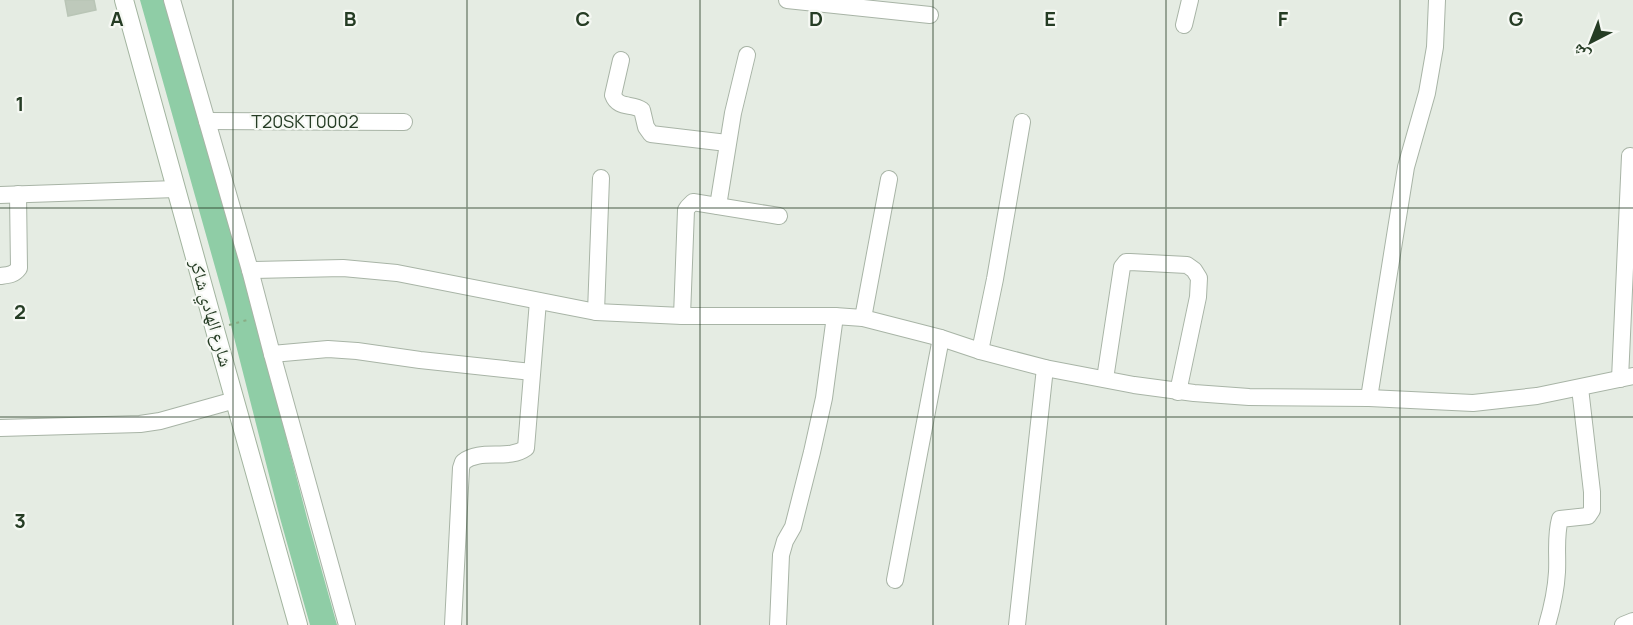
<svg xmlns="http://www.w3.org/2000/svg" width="1633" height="625" font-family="Manrope,'Noto Naskh Arabic',sans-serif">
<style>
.water{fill:#8fcda6}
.building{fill:#bec9bb;stroke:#b9c5b6;stroke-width:1.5}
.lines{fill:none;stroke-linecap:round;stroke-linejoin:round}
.street-casing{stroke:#a8b4a6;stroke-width:18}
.secondary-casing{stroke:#a2b49f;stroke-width:20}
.path{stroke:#89ad85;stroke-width:2;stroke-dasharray:3 4.5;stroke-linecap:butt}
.street{stroke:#fff;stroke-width:16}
.secondary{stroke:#fff;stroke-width:18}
.grid{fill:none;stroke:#253c24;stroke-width:1.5;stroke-opacity:0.55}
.labels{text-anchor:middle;stroke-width:4.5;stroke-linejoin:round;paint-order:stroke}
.street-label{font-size:18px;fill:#253c24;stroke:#f5f8f3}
.grid-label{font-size:20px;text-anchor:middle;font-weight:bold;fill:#253c24;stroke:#f5f8f3;stroke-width:4.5;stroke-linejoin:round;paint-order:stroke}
</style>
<rect width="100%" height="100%" fill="#e5ece3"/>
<path class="water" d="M 140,0 L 168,0 L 253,308 L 307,518 L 337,625 L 310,625 L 280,518 L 226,306 Z"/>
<path class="building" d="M 65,0 L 94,0 L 96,10 L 68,16 Z"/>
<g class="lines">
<g class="street-casing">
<g id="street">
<path d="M 172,0 L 250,270 L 272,354 L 347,625"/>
<path d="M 787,0 L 930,15"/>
<path d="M 1184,25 L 1190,0"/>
<path d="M 621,60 L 613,95 C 618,109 632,103 642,110 L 646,127 L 651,134 L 727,143"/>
<path d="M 207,121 L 404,122"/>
<path d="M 0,195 L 176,189"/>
<path d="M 718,206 L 733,113 L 747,55"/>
<path d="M 250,270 L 343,268 L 397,273 L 596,312 L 682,316 L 835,316 L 863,318 L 941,338 L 980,351 L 1045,368 L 1134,385 L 1194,393 L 1249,397 L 1369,398 L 1473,403 L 1537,396 L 1633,376"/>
<path d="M 0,276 C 8,275 14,275 19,268 L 18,194"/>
<path d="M 596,312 L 601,178"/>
<path d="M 682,316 L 686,210 L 688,207 L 693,202 L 779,216"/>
<path d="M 863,318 L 889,179"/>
<path d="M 980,351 L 995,279 L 1022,122"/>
<path d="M 272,354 L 328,349 L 357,351 L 420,360 L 532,372"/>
<path d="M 1105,379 L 1122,267 L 1126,262 L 1130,262 L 1187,265 L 1194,270 L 1199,278 L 1198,297 L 1178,392"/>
<path d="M 1620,379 L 1630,156"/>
<path d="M 1369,398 L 1406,167 L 1427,93 L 1435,47 L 1437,0"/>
<path d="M 0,428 L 140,424 L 160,421 L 235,400"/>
<path d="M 895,580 L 941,338"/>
<path d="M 453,625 L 461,468 L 463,462 C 481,448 508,461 526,448 L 538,301"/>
<path d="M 778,625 L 781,555 L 785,541 L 793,527 L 812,452 L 824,398 L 835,316"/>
<path d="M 1017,625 L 1045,368"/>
<path d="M 1547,625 C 1552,608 1556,590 1557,572 C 1558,554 1555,537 1560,519 L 1588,516 L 1592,510 L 1592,492 L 1580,388"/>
<path d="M 1623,625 L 1633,621"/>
</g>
</g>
<g class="secondary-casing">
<path id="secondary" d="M 124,0 L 215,330 L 298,625"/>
</g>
<path class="path" d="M 229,325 L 247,320"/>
<use href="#street" class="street"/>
<use href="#secondary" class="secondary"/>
</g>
<path class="grid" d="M 233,0 L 233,625M 467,0 L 467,625M 700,0 L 700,625M 933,0 L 933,625M 1166,0 L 1166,625M 1400,0 L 1400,625M 0,208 L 1633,208M 0,417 L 1633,417"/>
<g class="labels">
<g class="street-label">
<text x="305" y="128">T20SKT0002</text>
<text transform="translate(211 313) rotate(74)" y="6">شارع الهادي شاكر</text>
</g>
</g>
<g class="grid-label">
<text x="117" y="26">A</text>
<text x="350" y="26">B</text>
<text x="583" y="26">C</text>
<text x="816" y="26">D</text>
<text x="1050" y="26">E</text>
<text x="1283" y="26">F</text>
<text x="1516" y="26">G</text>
<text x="20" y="111">1</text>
<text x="20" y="319">2</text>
<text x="20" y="528">3</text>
</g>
<g transform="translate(1591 42) rotate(222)" stroke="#f5f8f3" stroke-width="4.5" paint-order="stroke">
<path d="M0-4.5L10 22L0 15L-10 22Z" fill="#253c24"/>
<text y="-9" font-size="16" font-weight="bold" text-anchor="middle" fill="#253c24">ش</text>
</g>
</svg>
